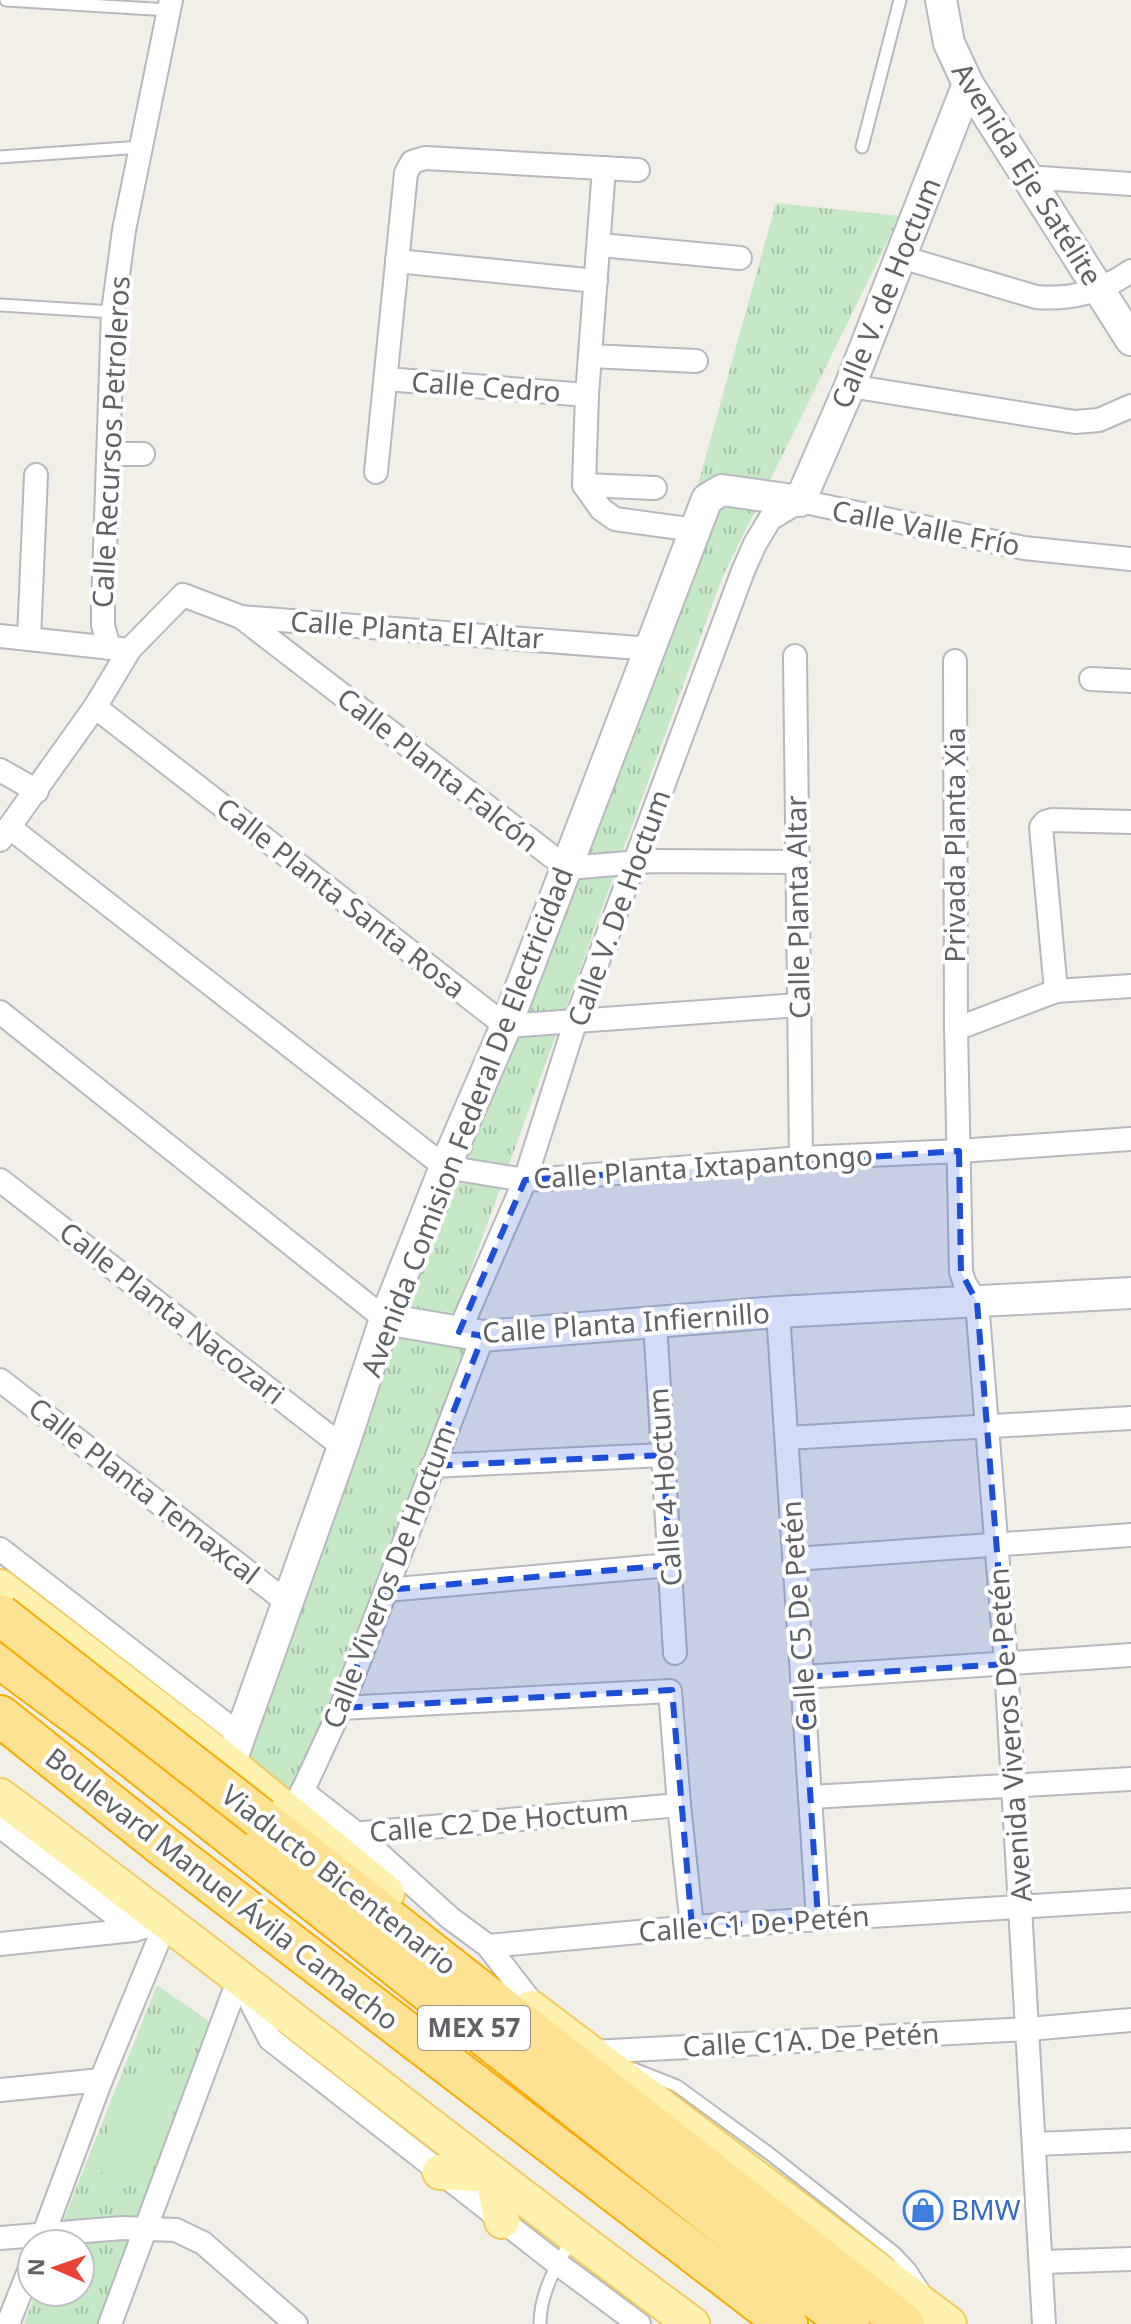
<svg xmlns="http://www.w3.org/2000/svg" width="1131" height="2324" font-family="'Noto Sans',sans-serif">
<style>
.grass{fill:url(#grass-tufts)}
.pitch{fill:#c5e8c5}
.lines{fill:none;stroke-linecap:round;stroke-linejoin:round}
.lane-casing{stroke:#b5b8bc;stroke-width:15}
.street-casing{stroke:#b5b8bc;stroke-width:26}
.secondary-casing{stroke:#b6babf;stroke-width:34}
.primary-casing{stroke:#f2c960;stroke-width:38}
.highway-casing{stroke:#f9ab00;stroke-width:44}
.lane{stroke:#fff;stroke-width:11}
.street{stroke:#fff;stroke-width:22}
.secondary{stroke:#fff;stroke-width:30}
.primary{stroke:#fff2af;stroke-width:34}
.highway{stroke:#fde293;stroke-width:40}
.highway-bridge-casing{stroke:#f9ab00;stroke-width:44;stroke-linecap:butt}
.highway-bridge{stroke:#fde293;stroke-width:40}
.marked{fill:#1d4ed8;fill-opacity:0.2;stroke:#1d4ed8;stroke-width:6;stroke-dasharray:16 10;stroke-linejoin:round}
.labels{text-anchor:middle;stroke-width:8;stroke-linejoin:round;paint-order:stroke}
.shield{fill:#fff;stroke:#8f9295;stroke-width:2}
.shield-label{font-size:26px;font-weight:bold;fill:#5f6368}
.street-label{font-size:28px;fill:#5f6368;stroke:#fff}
.shop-label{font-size:28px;fill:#366cbe;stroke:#fff;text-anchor:start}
</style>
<defs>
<pattern id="grass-tufts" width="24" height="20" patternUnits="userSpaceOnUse" patternTransform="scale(2)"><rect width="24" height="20" fill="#c5e8c5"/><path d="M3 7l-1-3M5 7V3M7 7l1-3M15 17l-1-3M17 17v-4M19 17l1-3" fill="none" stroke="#a3c0a4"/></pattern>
</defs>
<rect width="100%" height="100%" fill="#f1efe8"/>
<g class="grass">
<path d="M 776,203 L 900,216 L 722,578 L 452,1321 L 387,1310 L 669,589 Z"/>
<path d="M 395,1337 L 474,1351 L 304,1825 L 230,1764 Z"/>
<path d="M 157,1985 L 210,2022 L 97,2324 L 24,2324 L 36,2292 L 80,2292 L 80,2244 L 54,2244 Z"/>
</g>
<path class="pitch" d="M 129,2074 L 180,2093 L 145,2189 L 94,2170 Z"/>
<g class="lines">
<g class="lane-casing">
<g id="lane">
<path d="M 6,0 L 169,10"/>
<path d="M 862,147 L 900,0"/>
<path d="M 0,157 L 141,147"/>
<path d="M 0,305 L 113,312"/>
<path d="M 634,2069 L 677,2086 L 770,2154 L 895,2253 L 910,2269 L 923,2289"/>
<path d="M 540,2324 C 540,2292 557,2264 573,2238"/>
</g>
</g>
<g class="street-casing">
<g id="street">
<path d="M 604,168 L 587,395 L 584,485 L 601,509 L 615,519 L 695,530"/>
<path d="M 1025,177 L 1131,184"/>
<path d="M 600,245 L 740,258"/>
<path d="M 901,257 L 1036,297 C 1073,300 1100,292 1131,271"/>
<path d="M 397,261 L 596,281"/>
<path d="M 590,356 L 696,361"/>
<path d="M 386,379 L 587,395"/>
<path d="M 850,386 L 1075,422 L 1099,420 L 1131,406"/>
<path d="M 108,454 L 143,454"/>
<path d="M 376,472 L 406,173 L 412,162 L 425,158 L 638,170"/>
<path d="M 584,485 L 655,488"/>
<path d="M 241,617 L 567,868 L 653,861 L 798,862"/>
<path d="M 0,636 L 121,649"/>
<path d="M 29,639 L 36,475"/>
<path d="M 109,648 L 103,625 L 103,608 L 113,312 L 124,230 L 171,0"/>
<path d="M 795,656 L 801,1158"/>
<path d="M 955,661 L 956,1029 L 961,1272 L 965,1284 L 977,1302 L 1006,1664 L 1044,2324"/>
<path d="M 1091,679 L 1131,681"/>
<path d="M 95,707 L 506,1026 L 799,1005"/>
<path d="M 0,770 L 37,791"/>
<path d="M 9,827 L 445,1167 L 525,1180 L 544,1179 L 801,1158 L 959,1151 L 1131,1139"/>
<path d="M 0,840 L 95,707 L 130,649 L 183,595 L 241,617 L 651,649"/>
<path d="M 1056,991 L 1041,827 L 1045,822 L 1052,820 L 1131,822"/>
<path d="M 0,1012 L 385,1319"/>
<path d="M 956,1029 L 1056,991 L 1131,986"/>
<path d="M 0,1180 L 343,1447"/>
<path d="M 778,1312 L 818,1919"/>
<path d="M 655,1322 L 675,1653"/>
<path d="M 459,1332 L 525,1180 L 576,1020 L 743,571 L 755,544 L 770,519 L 800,501 L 1024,548 L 1131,559"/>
<path d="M 0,1380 L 288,1603"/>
<path d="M 787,1438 L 1131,1418"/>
<path d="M 432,1466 L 663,1455"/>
<path d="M 0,1549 L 240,1735"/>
<path d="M 795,1559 L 1131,1535"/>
<path d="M 386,1590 L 670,1565"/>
<path d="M 803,1677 L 1131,1655"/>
<path d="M 341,1708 L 670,1691 L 679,1805 L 692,1927"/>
<path d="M 302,1791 L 356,1833 L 450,1918 L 488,1946 L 542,2016"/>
<path d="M 811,1797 L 1131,1779"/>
<path d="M 291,1816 L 341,1708 L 483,1336"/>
<path d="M 0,1826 L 134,1930 L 167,1920"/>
<path d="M 318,1837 L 679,1805"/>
<path d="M 0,1944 L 134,1930"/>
<path d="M 488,1946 L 692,1927 L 1131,1900"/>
<path d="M 243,1987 L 270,2039 L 558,2264 L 639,2324"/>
<path d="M 592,2052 L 1029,2029 L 1131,2020"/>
<path d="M 0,2090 L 101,2080"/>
<path d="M 1035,2144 L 1131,2140"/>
<path d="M 0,2238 L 122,2228 L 176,2230 L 203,2243 L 296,2324"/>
<path d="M 40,2244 L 101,2080 L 167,1920"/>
<path d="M 1043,2262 L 1131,2259"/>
<path d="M 8,2324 L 32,2263"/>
<path d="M 110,2324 L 239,1978"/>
</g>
</g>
<g class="secondary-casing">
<g id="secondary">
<path d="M 941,0 L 949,43 L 968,84 L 1131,340"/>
<path d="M 385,1319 L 483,1336 L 778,1312 L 1131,1293"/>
<path d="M 230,1764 L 343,1447 L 385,1319 L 445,1167 L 506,1026 L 707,499 L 722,490 L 800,501 L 850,386 L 968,84"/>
</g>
</g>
<g class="primary-casing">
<g id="primary">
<path d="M 0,1587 L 230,1764 L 387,1893"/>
<path d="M 0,1796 C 233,1969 458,2152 692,2324"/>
<path d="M 531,2008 L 949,2324"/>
<path d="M 440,2172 L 492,2175 L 502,2221"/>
</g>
</g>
<g class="highway-casing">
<g id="highway">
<path d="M 0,1658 L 100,1732 L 849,2324"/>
<path d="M 0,1716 L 163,1846 L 787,2324"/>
<path d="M 260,1818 L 904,2324"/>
</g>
</g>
<use href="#lane" class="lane"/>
<use href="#street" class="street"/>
<use href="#secondary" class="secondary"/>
<use href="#primary" class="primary"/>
<use href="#highway" class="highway"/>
<g class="highway-bridge-casing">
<path id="highway-bridge" d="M 0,1615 L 260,1818"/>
</g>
<use href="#highway-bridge" class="highway-bridge"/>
</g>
<path class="marked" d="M 959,1151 L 961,1272 L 977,1302 L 1006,1664 L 803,1677 L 818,1919 L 692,1927 L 672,1690 L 341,1708 L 386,1590 L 670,1565 L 663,1455 L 432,1466 L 483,1336 L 459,1332 L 525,1180 Z"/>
<defs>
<g id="shop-ring" transform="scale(2)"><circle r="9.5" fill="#fff" stroke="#3f7fe0" stroke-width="1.5"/><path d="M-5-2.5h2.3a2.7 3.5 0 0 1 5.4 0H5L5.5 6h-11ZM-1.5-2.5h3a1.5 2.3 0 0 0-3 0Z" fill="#3f7fe0"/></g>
</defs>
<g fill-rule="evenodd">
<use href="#shop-ring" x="923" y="2210"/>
</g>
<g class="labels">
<rect class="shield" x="418" y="2006" width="112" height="44" rx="6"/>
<g class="shield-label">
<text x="474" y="2037">MEX 57</text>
</g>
<g class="street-label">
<text transform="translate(1027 174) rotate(58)" y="10">Avenida Eje Satélite</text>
<text transform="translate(886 293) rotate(-68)" y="10">Calle V. de Hoctum</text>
<text transform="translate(486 387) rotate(4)" y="10">Calle Cedro</text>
<text transform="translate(111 442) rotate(-87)" y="10">Calle Recursos Petroleros</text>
<text transform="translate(926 528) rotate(11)" y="10">Calle Valle Frío</text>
<text transform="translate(417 630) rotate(4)" y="10">Calle Planta El Altar</text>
<text transform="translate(438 770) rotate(38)" y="10">Calle Planta Falcón</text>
<text transform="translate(955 845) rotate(-90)" y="10">Privada Planta Xia</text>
<text transform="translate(341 898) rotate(38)" y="10">Calle Planta Santa Rosa</text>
<text transform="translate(798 907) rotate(-91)" y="10">Calle Planta Altar</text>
<text transform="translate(619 908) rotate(-70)" y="10">Calle V. De Hoctum</text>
<text transform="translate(467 1122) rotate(-69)" y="10">Avenida Comision Federal De Electricidad</text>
<text transform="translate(703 1167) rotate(-4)" y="10">Calle Planta Ixtapantongo</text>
<text transform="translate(172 1313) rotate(38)" y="10">Calle Planta Nacozari</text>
<text transform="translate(626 1323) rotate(-4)" y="10">Calle Planta Infiernillo</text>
<text transform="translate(665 1487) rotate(-94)" y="10">Calle 4 Hoctum</text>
<text transform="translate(144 1491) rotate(38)" y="10">Calle Planta Temaxcal</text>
<text transform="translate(389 1577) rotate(-69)" y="10">Calle Viveros De Hoctum</text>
<text transform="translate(799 1616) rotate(-94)" y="10">Calle C5 De Petén</text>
<text transform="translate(1010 1735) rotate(-94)" y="10">Avenida Viveros De Petén</text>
<text transform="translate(499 1821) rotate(-5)" y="10">Calle C2 De Hoctum</text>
<text transform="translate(339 1880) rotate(38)" y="10">Viaducto Bicentenario</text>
<text transform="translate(222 1889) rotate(38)" y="10">Boulevard Manuel Ávila Camacho</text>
<text transform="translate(754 1924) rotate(-4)" y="10">Calle C1 De Petén</text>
<text transform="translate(811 2040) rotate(-3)" y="10">Calle C1A. De Petén</text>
</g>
<g class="shop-label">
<text x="951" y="2220">BMW</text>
</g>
</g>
<g transform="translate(56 2268) rotate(272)"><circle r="38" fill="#ffffff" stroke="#bfc1c3" stroke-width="2"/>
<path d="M0-6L14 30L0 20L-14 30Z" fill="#ea4335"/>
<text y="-12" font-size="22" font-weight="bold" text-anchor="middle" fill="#5f6368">N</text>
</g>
</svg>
